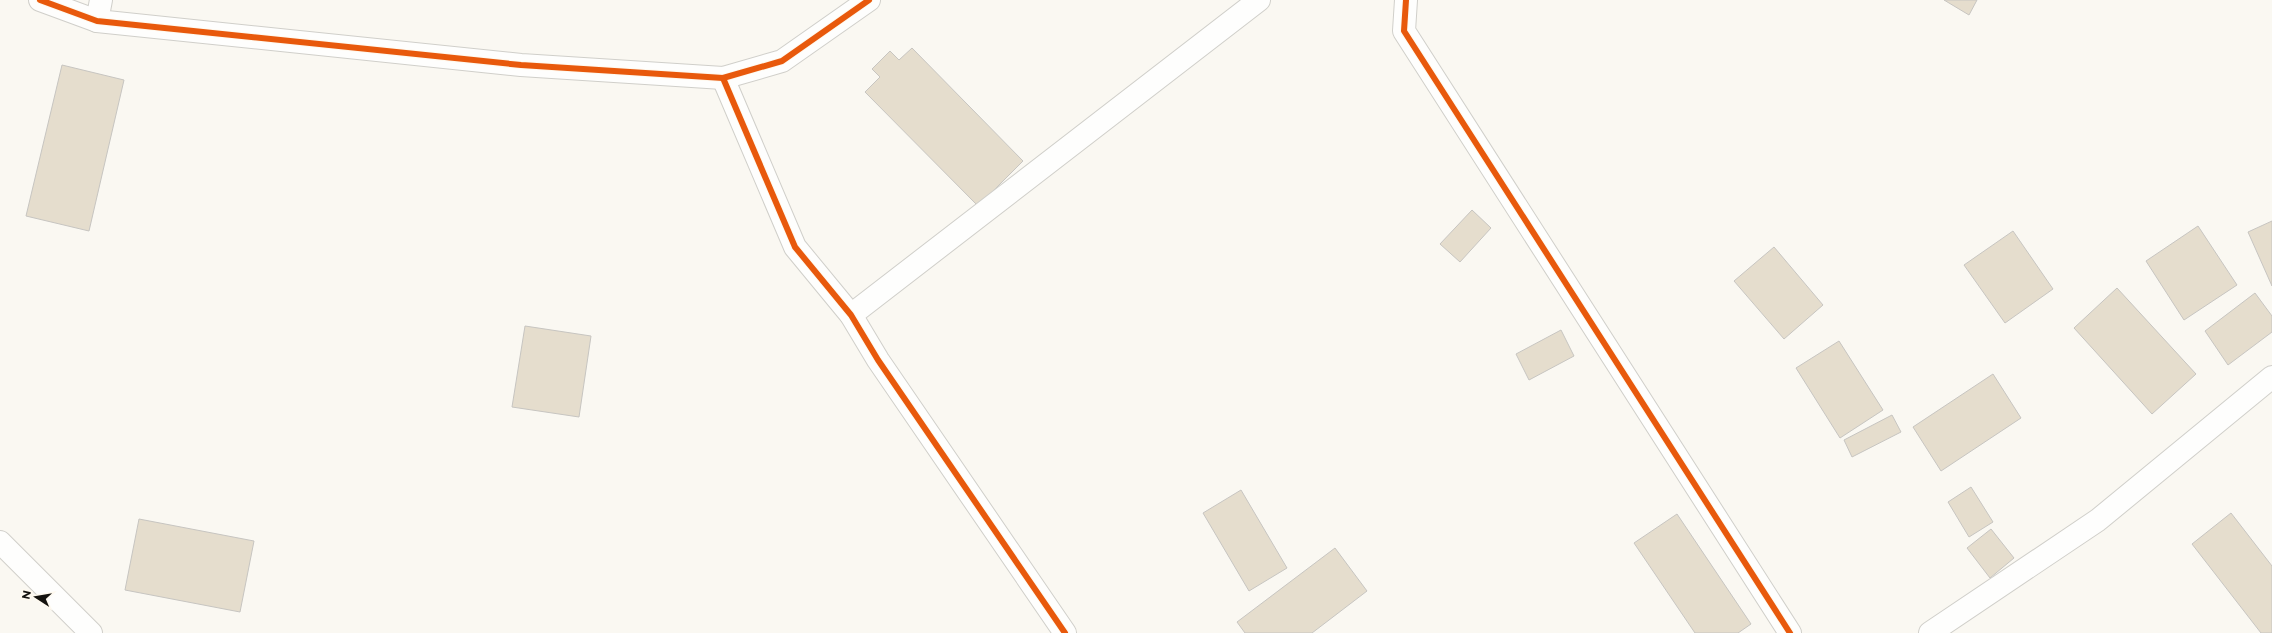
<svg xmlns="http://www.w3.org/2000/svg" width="2272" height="633" font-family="Montserrat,sans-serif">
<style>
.building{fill:#e5ddcd;stroke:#c7c5c1}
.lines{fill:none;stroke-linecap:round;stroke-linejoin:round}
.minor-casing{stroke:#d0cfca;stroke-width:24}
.minor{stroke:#fefefd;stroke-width:22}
.cycleway-casing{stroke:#fef9ef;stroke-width:8}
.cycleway{stroke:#e8590c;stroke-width:6}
</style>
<rect width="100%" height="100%" fill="#faf8f2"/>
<g class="building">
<path d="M 1944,0 L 1977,0 L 1969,15 Z"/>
<path d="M 912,48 L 1023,161 L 978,206 L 865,92 L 880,77 L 872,69 L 890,51 L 899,60 Z"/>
<path d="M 62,65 L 124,80 L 89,231 L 26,216 Z"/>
<path d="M 1472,210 L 1491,228 L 1460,262 L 1440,244 Z"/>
<path d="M 2272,221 L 2272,286 L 2248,232 Z"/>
<path d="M 2198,226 L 2237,285 L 2184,320 L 2146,261 Z"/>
<path d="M 2013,231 L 2053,289 L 2005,323 L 1964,265 Z"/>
<path d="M 1774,247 L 1823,305 L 1784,339 L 1734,281 Z"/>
<path d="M 2117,288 L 2196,374 L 2152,414 L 2074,328 Z"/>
<path d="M 2255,293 L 2272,316 L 2272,332 L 2228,365 L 2205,331 Z"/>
<path d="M 525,326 L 591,336 L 579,417 L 512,407 Z"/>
<path d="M 1561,330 L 1574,356 L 1529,380 L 1516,354 Z"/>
<path d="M 1839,341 L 1883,410 L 1840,438 L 1796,368 Z"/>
<path d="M 1993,374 L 2021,418 L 1941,471 L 1913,427 Z"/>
<path d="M 1892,415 L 1901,432 L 1852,457 L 1844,440 Z"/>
<path d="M 1971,487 L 1993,522 L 1969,537 L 1948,502 Z"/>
<path d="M 1241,490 L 1287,568 L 1249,591 L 1203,513 Z"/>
<path d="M 2231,513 L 2272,566 L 2272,633 L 2261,633 L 2192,544 Z"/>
<path d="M 1677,514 L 1751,624 L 1738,633 L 1695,633 L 1634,543 Z"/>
<path d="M 139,519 L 254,541 L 240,612 L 125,590 Z"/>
<path d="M 1991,529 L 2014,558 L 1990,578 L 1967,548 Z"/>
<path d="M 1335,548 L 1367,591 L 1312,633 L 1245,633 L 1237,622 Z"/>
</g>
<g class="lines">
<g class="minor-casing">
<g id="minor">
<path d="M 40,0 L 97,21 L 521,65 L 723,78 L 782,61 L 869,0"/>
<path d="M 1406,0 L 1404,31 L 1790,633"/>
<path d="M 97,21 L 101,0"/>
<path d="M 723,78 L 795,247 L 851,315 L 878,360 L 1065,633"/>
<path d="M 851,315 L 1259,0"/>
<path d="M 0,542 L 91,633"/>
<path d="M 1930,633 L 2098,520 L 2272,377"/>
</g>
</g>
<use href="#minor" class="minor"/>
<g class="cycleway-casing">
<g id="cycleway">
<path d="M 40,0 L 97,21 L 521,65 L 723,78 L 782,61 L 869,0"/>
<path d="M 1406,0 L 1404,31 L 1790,633"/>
<path d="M 723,78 L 795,247 L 851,315 L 878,360 L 1065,633"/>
</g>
</g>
<use href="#cycleway" class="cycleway"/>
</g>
<g transform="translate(36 597) rotate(282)" stroke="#fef9ef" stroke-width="3" paint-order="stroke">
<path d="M0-3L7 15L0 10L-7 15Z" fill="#13120e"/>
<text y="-6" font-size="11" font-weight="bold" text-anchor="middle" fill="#13120e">N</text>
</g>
</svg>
